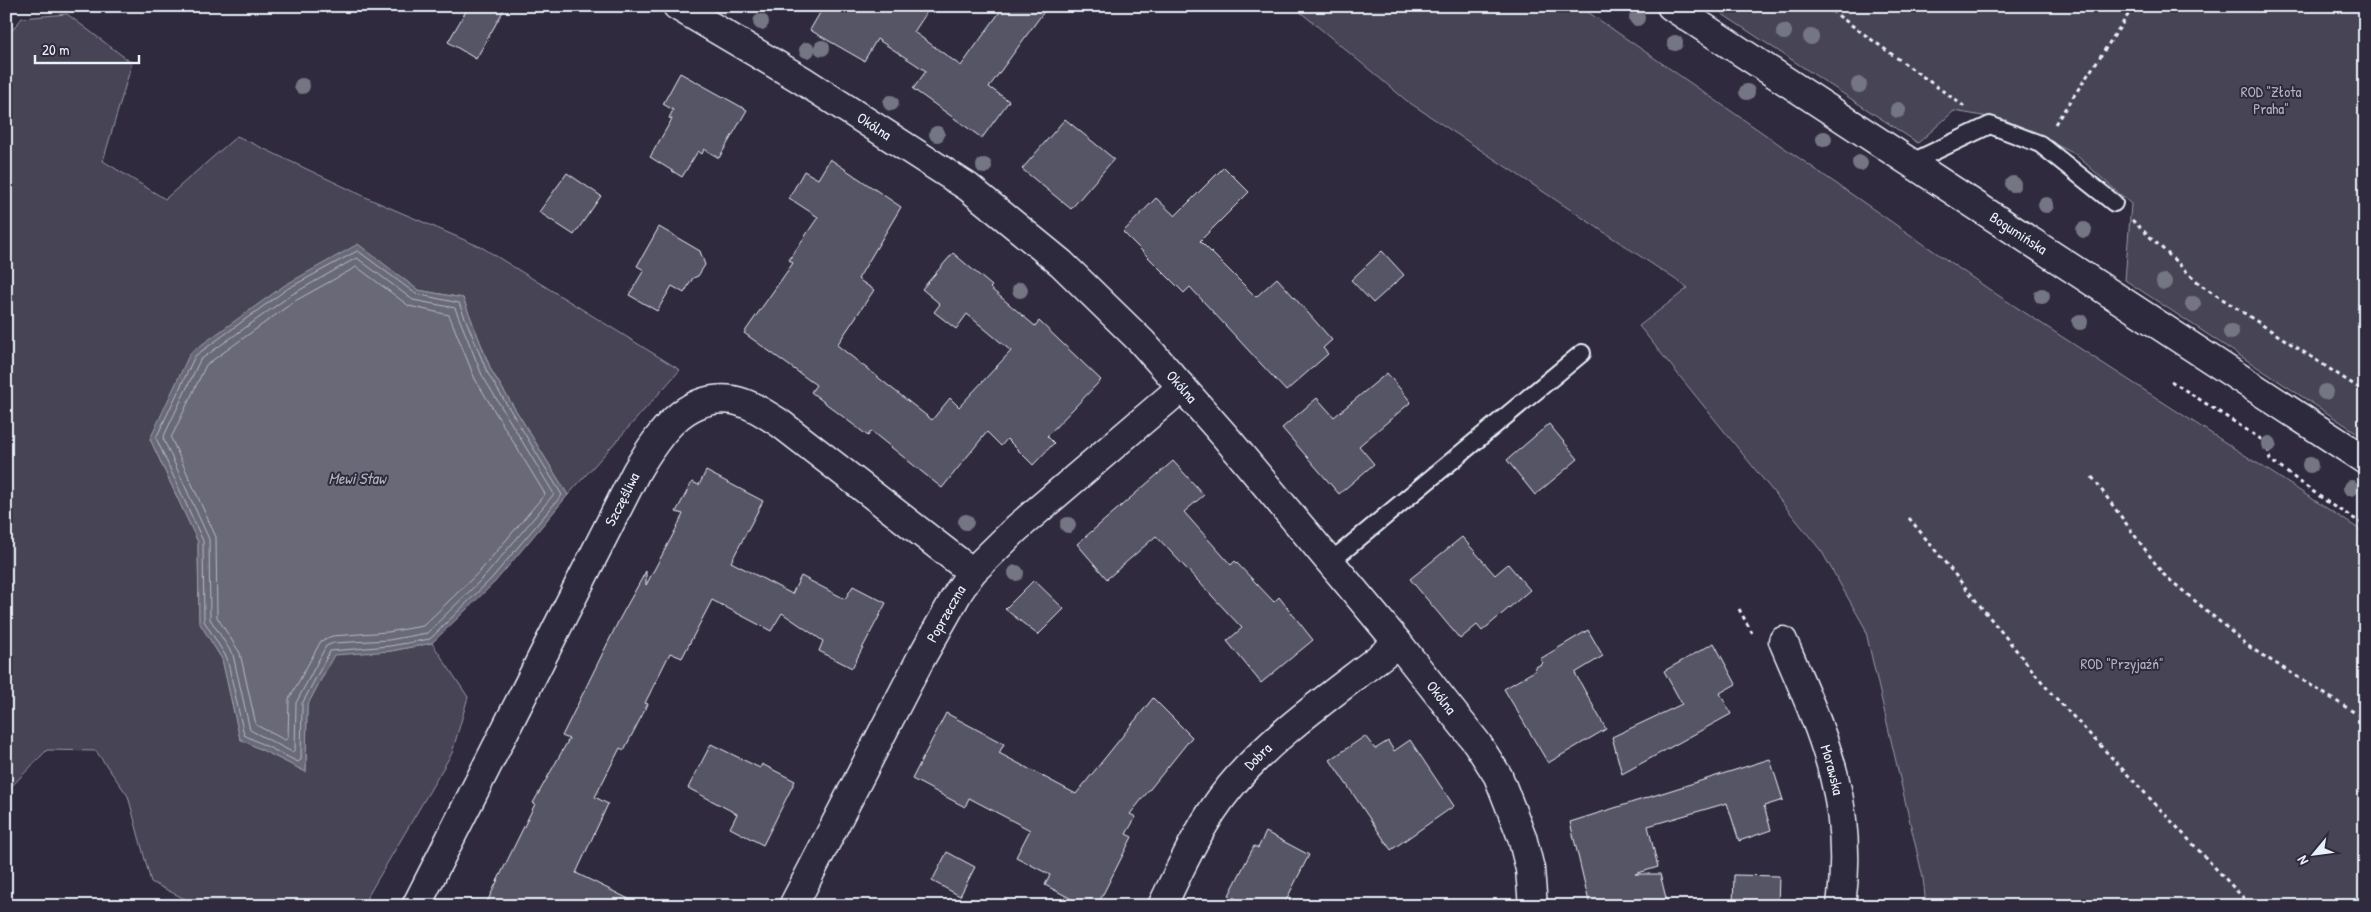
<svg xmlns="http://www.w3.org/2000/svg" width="2371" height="912" font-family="'Patrick Hand',sans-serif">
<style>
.green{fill:#464455;stroke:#979aa6}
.water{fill:#696978;stroke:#9c9fab}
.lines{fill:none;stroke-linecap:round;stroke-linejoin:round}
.shore{stroke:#b5bbc5;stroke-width:1}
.building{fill:#575565;stroke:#e8f1f8}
.lane-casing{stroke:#e8f1f8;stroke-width:20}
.street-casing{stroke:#e8f1f8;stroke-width:31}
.secondary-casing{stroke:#e8f1f8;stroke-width:31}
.path{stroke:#e8f1f8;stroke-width:3;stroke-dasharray:4 4;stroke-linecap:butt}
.lane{stroke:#2f2a3d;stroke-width:16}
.street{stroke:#2f2a3d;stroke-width:28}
.secondary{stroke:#2f2a3d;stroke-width:28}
.tree{fill:#757684}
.labels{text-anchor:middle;stroke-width:4;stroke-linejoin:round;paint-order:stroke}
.park-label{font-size:15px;fill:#afb4bf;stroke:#2f2a3d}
.street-label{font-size:15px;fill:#e8f1f8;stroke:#2f2a3d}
.water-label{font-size:16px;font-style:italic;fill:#afb4be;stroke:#2f2a3d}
</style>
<rect width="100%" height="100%" fill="#2f2a3d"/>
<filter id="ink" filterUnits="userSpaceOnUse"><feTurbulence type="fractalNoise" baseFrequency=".02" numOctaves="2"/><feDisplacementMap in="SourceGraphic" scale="10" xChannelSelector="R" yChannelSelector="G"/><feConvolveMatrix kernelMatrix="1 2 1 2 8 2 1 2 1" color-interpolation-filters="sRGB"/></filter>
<g filter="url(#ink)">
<g class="green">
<path d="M 1293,6 L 1579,6 L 1996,294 L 2365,533 L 2365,906 L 1926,906 L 1923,878 L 1865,628 L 1822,552 L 1639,326 L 1688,288 L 1407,101 Z"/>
<path d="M 1710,6 L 2365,6 L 2365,438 L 2125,280 L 2131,204 L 2075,154 L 2006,120 L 1954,111 L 1918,143 Z"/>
<path d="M 67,14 L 132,63 L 103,161 L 165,199 L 237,136 L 372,200 L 483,248 L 680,370 L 568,495 L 491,370 L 463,298 L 418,290 L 358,245 L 150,439 L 198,542 L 199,622 L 222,659 L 240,739 L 306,772 L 307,706 L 334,654 L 391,651 L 432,643 L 468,697 L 452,753 L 362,906 L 199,906 L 151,882 L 128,796 L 96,751 L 47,750 L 6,792 L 6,38 L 22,18 Z"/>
</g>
<path class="water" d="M 358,244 L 418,290 L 463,298 L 491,370 L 568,495 L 495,582 L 432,643 L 391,651 L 334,655 L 307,706 L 306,772 L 240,739 L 222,659 L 199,622 L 198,542 L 150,439 L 190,353 L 285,285 Z"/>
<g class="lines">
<g class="shore">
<path d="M 358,251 L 416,294 L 459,303 L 487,372 L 562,495 L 491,579 L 430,639 L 390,646 L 330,651 L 302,704 L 301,760 L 298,762 L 244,735 L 227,658 L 204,621 L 203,541 L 156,438 L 195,356 L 287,289 Z"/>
<path d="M 357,258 L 413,300 L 455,308 L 482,375 L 554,494 L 486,575 L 427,633 L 389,640 L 333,643 L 326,646 L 296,703 L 295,750 L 292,752 L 250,730 L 233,655 L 210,619 L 209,539 L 163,438 L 200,360 L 291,295 Z"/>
<path d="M 357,267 L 409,306 L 449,315 L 475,379 L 545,494 L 481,570 L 423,626 L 388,632 L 332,636 L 321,641 L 289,699 L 288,738 L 285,740 L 256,725 L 240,653 L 217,617 L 216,537 L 171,438 L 206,365 L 295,301 Z"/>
</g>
</g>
<g class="building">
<path d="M 469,6 L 506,6 L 476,59 L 448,42 Z"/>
<path d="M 824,6 L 931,6 L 914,32 L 961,66 L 1004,6 L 1048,6 L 989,87 L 1009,101 L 982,138 L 913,89 L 926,71 L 877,39 L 864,61 L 810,30 Z"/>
<path d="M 680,73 L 747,110 L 719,158 L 704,149 L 702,154 L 698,151 L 682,177 L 650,157 L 672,119 L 669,118 L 673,110 L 663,104 Z"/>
<path d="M 1065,119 L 1114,159 L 1071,209 L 1022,169 Z"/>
<path d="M 830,159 L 901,207 L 858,279 L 874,290 L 837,345 L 932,420 L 950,398 L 959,407 L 1011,351 L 967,314 L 956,329 L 934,312 L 940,304 L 922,289 L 953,253 L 992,286 L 990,288 L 1035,326 L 1039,321 L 1101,380 L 1047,436 L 1054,443 L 1033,465 L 1007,439 L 1001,446 L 987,432 L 942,488 L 871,431 L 868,436 L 811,392 L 816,385 L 744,333 L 793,263 L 789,260 L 818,217 L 789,198 L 804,171 L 818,179 Z"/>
<path d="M 1224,167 L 1249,192 L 1200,241 L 1256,297 L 1277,278 L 1332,340 L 1323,348 L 1328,354 L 1286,391 L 1190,287 L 1184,293 L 1123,232 L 1156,198 L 1175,216 Z"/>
<path d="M 567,173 L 601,196 L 574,235 L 539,212 Z"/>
<path d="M 659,227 L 700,251 L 705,265 L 698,276 L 693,278 L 684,293 L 672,286 L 657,311 L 629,295 L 644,270 L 637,266 Z"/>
<path d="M 1382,251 L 1404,275 L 1373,303 L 1351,280 Z"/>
<path d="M 1387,373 L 1411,402 L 1359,446 L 1374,464 L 1339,494 L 1282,428 L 1317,398 L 1334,417 Z"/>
<path d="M 1549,424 L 1578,459 L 1535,495 L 1507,460 Z"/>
<path d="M 1173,461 L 1204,495 L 1184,512 L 1231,565 L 1235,561 L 1274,602 L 1279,597 L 1313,640 L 1261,683 L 1227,641 L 1242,628 L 1156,536 L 1107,579 L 1077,544 Z"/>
<path d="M 706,471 L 763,501 L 731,562 L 792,594 L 801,576 L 845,599 L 853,586 L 886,603 L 852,668 L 819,651 L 823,641 L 782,613 L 771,631 L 712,600 L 682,658 L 670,653 L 645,703 L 648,704 L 624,750 L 620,748 L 595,797 L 608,804 L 576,873 L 643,906 L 485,906 L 535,804 L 533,803 L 569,739 L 562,736 L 620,618 L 646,571 L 646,585 L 676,529 L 683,514 L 676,512 L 692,482 L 699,485 Z"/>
<path d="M 1462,537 L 1495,575 L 1508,564 L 1530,590 L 1482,631 L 1477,625 L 1460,639 L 1410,579 Z"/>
<path d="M 1034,580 L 1064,609 L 1038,635 L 1005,609 Z"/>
<path d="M 1588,630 L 1603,656 L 1575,673 L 1606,729 L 1548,763 L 1504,689 L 1536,670 L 1534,668 L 1543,663 L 1540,659 Z"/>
<path d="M 1714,643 L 1736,684 L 1720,693 L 1731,714 L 1622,774 L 1612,737 L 1682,704 L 1664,671 Z"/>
<path d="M 1153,698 L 1192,737 L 1130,814 L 1136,817 L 1126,834 L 1132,837 L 1097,906 L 1085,906 L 1045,885 L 1050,875 L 1016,857 L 1030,830 L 969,798 L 965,807 L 912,779 L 946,713 L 1004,744 L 999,753 L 1076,794 Z"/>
<path d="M 1365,736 L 1375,749 L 1388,741 L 1394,751 L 1410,740 L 1454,806 L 1391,850 L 1330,760 Z"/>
<path d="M 711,744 L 760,768 L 762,764 L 795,781 L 763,845 L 730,828 L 737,814 L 688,788 Z"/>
<path d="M 1770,759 L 1783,800 L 1764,806 L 1771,830 L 1739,841 L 1727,803 L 1648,826 L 1658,867 L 1635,874 L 1660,874 L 1668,906 L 1590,906 L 1570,822 Z"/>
<path d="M 1266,832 L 1309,855 L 1283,906 L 1249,906 L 1229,895 L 1254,846 L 1258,848 Z"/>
<path d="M 947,852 L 975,867 L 960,896 L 932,881 Z"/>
<path d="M 1734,875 L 1779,876 L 1778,906 L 1733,906 Z"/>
</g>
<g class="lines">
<g class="lane-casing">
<g id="lane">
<path d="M 1910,163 L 1990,125 L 2040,144 L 2114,203"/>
<path d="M 1330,562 L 1582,353"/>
</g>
</g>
<g class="street-casing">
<g id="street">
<path id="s1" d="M 677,6 L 802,80 L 968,187 L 1061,263 L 1142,342 L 1224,435 L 1398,643 L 1477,743 L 1498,776 L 1522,837 L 1530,869 L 1533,906"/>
<path id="s2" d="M 1783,641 C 1823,734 1855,802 1841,906"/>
<path id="s3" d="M 416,906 L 636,472 C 657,436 685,393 733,400 C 750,403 767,415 781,424 L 972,572"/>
<path id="s4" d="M 793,906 L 920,660 L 959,591 L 972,572 L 1017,528 L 1182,387"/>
<path id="s5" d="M 1162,906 C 1182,865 1201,822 1230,787 C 1275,732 1342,688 1398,643"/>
</g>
</g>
<g class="secondary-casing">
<g id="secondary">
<path id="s6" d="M 1671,6 L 2365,460"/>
</g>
</g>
<g class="path">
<path d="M 1825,6 L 1965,107"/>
<path d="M 2055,124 L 2134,6"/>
<path d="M 2132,220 L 2201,285 L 2365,392"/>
<path d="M 2171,381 L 2267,443 L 2270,460 L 2333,506 L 2365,525"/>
<path d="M 2092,477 L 2163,574 L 2251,648 L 2365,719"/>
<path d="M 1909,518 L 2051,693 L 2251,906"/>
<path d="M 1739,609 L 1752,633"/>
</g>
<use href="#lane" class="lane"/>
<use href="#street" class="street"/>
<use href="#secondary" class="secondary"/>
</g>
<g class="tree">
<circle cx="1637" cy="18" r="8"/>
<circle cx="761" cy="22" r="8"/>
<circle cx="1784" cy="32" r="8"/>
<circle cx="1811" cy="37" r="8"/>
<circle cx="1675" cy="43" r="8"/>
<circle cx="822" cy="48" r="8"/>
<circle cx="807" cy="50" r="8"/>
<circle cx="1859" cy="85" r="8"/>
<circle cx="302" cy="86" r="8"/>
<circle cx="1747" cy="92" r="8"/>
<circle cx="891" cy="103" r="8"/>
<circle cx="1898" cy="110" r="8"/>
<circle cx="937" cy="134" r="8"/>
<circle cx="1824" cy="139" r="8"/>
<circle cx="1860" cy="163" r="8"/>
<circle cx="984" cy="166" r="8"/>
<circle cx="2013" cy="184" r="8"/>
<circle cx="2046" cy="205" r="8"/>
<circle cx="2084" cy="230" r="8"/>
<circle cx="2164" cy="282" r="8"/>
<circle cx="1020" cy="290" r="8"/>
<circle cx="2042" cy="296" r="8"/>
<circle cx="2193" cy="304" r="8"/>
<circle cx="2080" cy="322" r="8"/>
<circle cx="2231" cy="332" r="8"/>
<circle cx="2325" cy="392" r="8"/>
<circle cx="2269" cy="444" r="8"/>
<circle cx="2310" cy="465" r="8"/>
<circle cx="2351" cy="488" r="8"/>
<circle cx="966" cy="522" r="8"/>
<circle cx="1068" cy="525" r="8"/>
<circle cx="1016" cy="573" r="8"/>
</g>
</g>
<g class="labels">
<g class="park-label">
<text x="2271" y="97">ROD "Złota<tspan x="2271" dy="17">Praha"</tspan></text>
<text x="2122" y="669">ROD "Przyjaźń"</text>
</g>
<g class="street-label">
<text dy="5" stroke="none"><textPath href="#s1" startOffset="231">Okólna</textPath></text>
<text dy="5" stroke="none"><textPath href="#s6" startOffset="415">Bogumińska</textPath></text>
<text dy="5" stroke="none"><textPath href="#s1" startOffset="636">Okólna</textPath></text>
<text dy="5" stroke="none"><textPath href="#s3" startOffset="456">Szczęśliwa</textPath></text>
<text dy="5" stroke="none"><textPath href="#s4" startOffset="330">Poprzeczna</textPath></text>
<text dy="5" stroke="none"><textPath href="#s1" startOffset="1041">Okólna</textPath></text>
<text dy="5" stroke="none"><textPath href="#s5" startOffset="179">Dobra</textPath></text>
<text dy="5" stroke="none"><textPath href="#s2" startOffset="138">Morawska</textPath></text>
</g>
<g class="water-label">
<text x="357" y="484">Mewi Staw</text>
</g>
</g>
<rect width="2371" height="912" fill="none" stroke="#2f2a3d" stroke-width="25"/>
<rect x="12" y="12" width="2346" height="887" fill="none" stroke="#e8f1f8" stroke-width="2" filter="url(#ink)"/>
<g transform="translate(2314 854) rotate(241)" stroke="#2f2a3d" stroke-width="4" paint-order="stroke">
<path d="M0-4L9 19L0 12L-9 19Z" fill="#e8f1f8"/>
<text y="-8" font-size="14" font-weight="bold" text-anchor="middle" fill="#e8f1f8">N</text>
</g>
<path d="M35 55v8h104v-8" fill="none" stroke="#e8f1f8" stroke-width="2.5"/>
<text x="42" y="55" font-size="15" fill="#e8f1f8" stroke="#2f2a3d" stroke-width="4" paint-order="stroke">20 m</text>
</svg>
